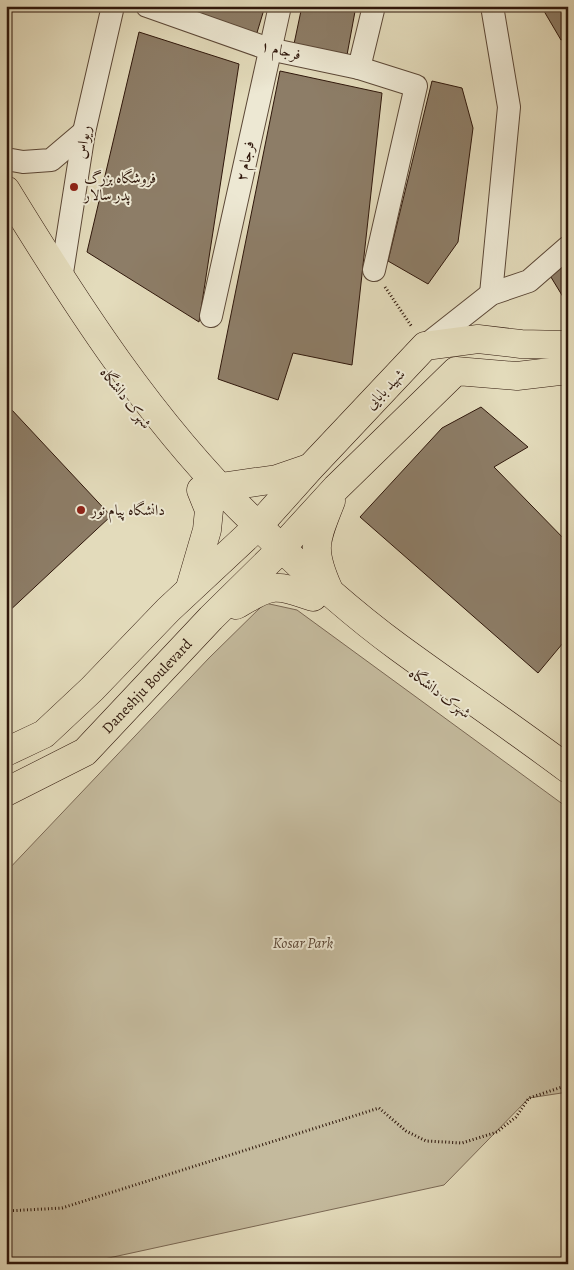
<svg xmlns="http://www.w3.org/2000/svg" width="574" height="1270" font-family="Alegreya,Amiri,serif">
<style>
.green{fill:#c4ba9d;stroke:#7a6854}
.building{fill:#8d7d67;stroke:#2f170b}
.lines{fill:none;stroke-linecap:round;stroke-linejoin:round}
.minor-casing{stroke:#5c4837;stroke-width:24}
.major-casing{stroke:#2f170b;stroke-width:29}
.path{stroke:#2f170b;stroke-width:3;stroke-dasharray:1 2.5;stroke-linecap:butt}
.minor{stroke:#ede8d3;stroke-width:22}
.major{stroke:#e3dbbb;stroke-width:28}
.poi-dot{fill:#8f2418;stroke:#ede8d3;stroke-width:2}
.labels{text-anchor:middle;stroke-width:4;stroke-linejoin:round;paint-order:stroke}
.street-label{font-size:15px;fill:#2f170b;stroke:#ede8d3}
.poi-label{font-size:15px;fill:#2f170b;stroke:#ede8d3;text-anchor:start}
.park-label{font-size:15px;font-style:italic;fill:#5c4837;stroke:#ede8d3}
</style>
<rect width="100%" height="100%" fill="#e3dbbb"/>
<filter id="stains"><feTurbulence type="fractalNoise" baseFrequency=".004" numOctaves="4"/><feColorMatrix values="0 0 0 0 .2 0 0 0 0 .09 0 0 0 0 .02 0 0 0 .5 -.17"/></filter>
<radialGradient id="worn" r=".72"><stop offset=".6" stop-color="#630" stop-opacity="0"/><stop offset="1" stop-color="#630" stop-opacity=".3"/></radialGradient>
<path class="green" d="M 265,603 L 297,610 L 568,808 L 568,1092 L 529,1098 L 444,1185 L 81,1264 L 6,1264 L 6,872 L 209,658 Z"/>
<g class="building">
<path d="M 172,6 L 265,6 L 256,36 Z"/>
<path d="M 302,6 L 356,6 L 347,55 L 294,44 Z"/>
<path d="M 541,6 L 568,6 L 568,37 L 561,40 Z"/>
<path d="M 139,32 L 239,64 L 199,322 L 87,252 Z"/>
<path d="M 280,71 L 382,93 L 352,365 L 293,353 L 278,400 L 218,379 Z"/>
<path d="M 432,81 L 462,88 L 473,128 L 458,242 L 428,284 L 388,261 Z"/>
<path d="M 568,256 L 568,305 L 546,269 Z"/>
<path d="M 481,407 L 528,447 L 494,467 L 568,543 L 568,637 L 538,673 L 360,517 L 442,428 Z"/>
<path d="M 11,409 L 111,516 L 6,614 L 6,413 Z"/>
</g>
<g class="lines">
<g class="minor-casing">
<g id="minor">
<path d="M 147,6 L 269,49 L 359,68 L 416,86 L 374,270"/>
<path d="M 359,68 L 374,6"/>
<path d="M 6,159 L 23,162 L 51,160 L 84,132"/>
<path d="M 61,279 L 84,132 L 113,6"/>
<path d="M 491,294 L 509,107 L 492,6"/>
<path d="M 211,316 L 280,6"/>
<path d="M 425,346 L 491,294 L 529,281 L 568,247"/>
</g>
</g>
<g class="major-casing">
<g id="major">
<path d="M 6,190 C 77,306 152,423 250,518 C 296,563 346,609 398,647 C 454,688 512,727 568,769"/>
<path d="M 207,489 L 277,479 L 309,468"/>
<path d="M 190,588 L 207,530 L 209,510 L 201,490"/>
<path d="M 328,588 C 310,547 316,540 331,501"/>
<path d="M 236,605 C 273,584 272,583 313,597"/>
<path d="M 6,752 L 44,734 L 92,689 L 168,610 L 258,526 L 310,468 L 425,346 L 478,339 L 521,344 L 568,345"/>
<path id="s1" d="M 6,792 L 85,752 L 211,618 L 272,558 L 336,488 L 456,371 L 517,376 L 568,370"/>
</g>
</g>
<g class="path">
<path d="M 385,287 L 412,327"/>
<path d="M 6,1211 L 62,1208 L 379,1108 L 406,1131 L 426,1141 L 462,1143 L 497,1132 L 516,1117 L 529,1098 L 568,1085"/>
</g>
<use href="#minor" class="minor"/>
<use href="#major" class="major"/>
</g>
<g class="poi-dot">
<circle cx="74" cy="187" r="5"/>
<circle cx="81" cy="510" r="5"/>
</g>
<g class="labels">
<g class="street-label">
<text transform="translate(281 50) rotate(14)" y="5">فرجام ۱</text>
<text transform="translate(83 142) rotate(-80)" y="5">ریواس</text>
<text transform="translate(245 161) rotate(-78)" y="5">فرجام ۲</text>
<text transform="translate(385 389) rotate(-46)" y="5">شهید بابایی</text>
<text transform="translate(126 398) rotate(52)" y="5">شهرک دانشگاه</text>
<text dy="5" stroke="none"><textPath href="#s1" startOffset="179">Daneshju Boulevard</textPath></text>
<text transform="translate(440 693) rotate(37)" y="5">شهرک دانشگاه</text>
</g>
<g class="poi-label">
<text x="84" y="183">فروشگاه بزرگ<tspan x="84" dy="17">پدر سالار</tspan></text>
<text x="91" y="515">دانشگاه پیام نور</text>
</g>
<g class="park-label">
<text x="303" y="948">Kosar Park</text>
</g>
</g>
<rect width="574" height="1270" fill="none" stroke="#e3dbbb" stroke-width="25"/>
<rect x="8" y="8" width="559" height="1255" fill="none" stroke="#2f170b" stroke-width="2.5"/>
<rect x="12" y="12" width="549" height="1245" fill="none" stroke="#2f170b"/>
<rect width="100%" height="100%" filter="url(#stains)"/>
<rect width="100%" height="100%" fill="url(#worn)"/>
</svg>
